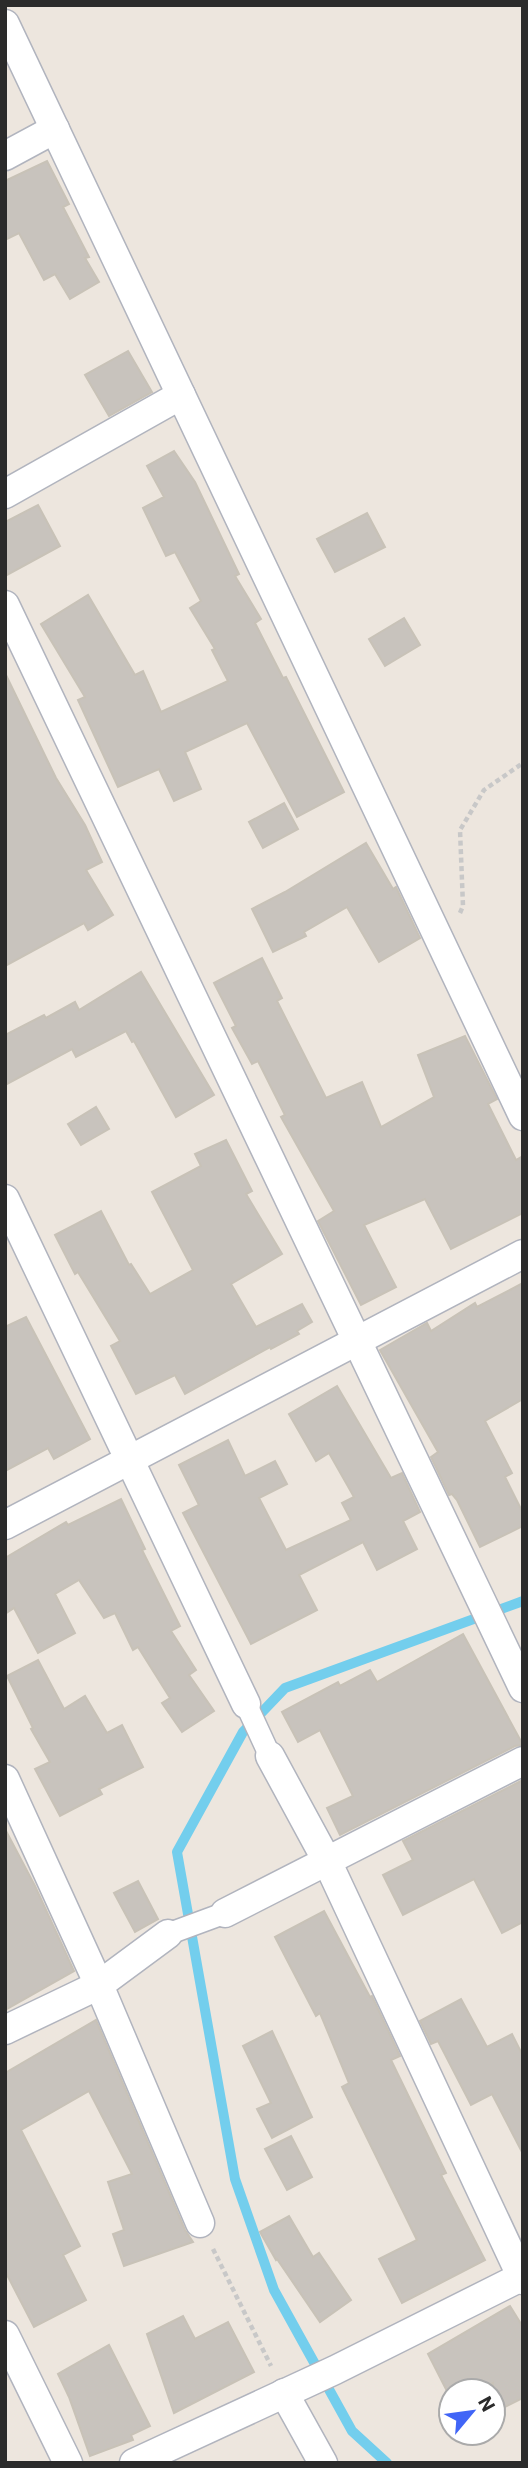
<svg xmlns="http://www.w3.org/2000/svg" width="528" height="2468" font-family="Roboto,sans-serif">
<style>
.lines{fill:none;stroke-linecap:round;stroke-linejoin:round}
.stream{stroke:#73ceed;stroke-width:10}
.building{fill:#c8c3bd;stroke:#c8c2b7;stroke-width:2}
.pedestrian-casing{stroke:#b1b4be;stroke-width:24}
.minor-casing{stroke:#b1b4be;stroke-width:31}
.path{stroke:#c8c8c8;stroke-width:4.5;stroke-dasharray:5 3.5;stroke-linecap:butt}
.pedestrian{stroke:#fff;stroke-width:21}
.minor{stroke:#fff;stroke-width:28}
</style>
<rect width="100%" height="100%" fill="#ede6de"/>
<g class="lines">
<path class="stream" d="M 387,2463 L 352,2431 L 274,2290 L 235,2179 L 177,1852 L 243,1732 L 285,1688 L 523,1601"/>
</g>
<g class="building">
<path d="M 47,161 L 69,204 L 63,207 L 89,257 L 85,258 L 99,282 L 70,299 L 55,274 L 44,280 L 19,233 L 5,240 L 5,181 Z"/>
<path d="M 128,351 L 152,392 L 109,416 L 85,375 Z"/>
<path d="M 174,451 L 195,482 L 239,574 L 235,576 L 261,619 L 255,623 L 283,678 L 286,677 L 344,792 L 297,817 L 247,723 L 185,752 L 201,789 L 174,801 L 159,769 L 118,787 L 78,700 L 85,697 L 41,624 L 88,595 L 135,675 L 143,671 L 161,712 L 228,681 L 212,650 L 215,649 L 190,608 L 201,601 L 175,552 L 166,556 L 143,508 L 164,497 L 147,466 Z"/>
<path d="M 38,505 L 60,546 L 5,576 L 5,522 Z"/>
<path d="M 367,513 L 385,547 L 335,572 L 317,539 Z"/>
<path d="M 404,618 L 420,645 L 385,666 L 369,639 Z"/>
<path d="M 5,673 L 56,778 L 85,825 L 102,862 L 86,870 L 113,915 L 88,930 L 84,923 L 5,966 Z"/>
<path d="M 284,803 L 298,829 L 263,848 L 249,822 Z"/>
<path d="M 366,843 L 393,889 L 396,887 L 420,938 L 379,962 L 347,907 L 304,932 L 306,936 L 273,952 L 252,909 L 285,892 Z"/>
<path d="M 262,958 L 282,998 L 277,1001 L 326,1098 L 362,1082 L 381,1127 L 434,1097 L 418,1055 L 465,1036 L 497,1099 L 488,1104 L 516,1160 L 523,1156 L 523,1213 L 451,1249 L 425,1199 L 364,1225 L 396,1287 L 361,1305 L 318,1221 L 334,1211 L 281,1117 L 285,1115 L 258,1061 L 252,1064 L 232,1028 L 236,1026 L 214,983 Z"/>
<path d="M 141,972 L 214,1095 L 176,1117 L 134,1041 L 132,1042 L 126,1031 L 76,1057 L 72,1049 L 5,1085 L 5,1035 L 44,1015 L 46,1018 L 75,1002 L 79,1010 Z"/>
<path d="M 96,1107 L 109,1129 L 81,1145 L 68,1124 Z"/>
<path d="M 226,1140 L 252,1191 L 246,1194 L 282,1254 L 231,1284 L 256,1327 L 302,1304 L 312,1322 L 297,1331 L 299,1334 L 271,1349 L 270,1347 L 185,1394 L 175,1375 L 136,1394 L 111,1346 L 120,1341 L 78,1272 L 75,1274 L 55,1235 L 101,1211 L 129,1265 L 131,1264 L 150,1294 L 193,1270 L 152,1192 L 201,1166 L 195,1154 Z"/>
<path d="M 523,1283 L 523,1399 L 485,1421 L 512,1473 L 505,1477 L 523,1513 L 523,1526 L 480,1547 L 457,1500 L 452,1494 L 449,1495 L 431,1457 L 438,1452 L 380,1350 L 427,1323 L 431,1331 L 475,1303 L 477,1307 Z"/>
<path d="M 26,1317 L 90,1439 L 54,1459 L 48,1448 L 5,1471 L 5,1327 Z"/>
<path d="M 337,1386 L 391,1478 L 402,1473 L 420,1512 L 403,1521 L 417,1549 L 377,1570 L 363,1542 L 299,1575 L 317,1610 L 251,1644 L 183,1513 L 199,1505 L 179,1465 L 228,1440 L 245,1476 L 275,1461 L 287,1484 L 259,1498 L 286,1550 L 351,1520 L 342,1503 L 354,1497 L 329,1453 L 316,1461 L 289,1414 Z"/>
<path d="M 121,1499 L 145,1549 L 142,1550 L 180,1626 L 171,1631 L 196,1670 L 189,1675 L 214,1711 L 182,1732 L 162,1703 L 170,1698 L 138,1647 L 133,1650 L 115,1613 L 104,1618 L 79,1580 L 55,1594 L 75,1633 L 38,1653 L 14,1608 L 5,1614 L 5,1558 L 66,1522 L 68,1525 Z"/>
<path d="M 463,1634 L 523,1745 L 515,1746 L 340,1835 L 327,1808 L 353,1796 L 320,1730 L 298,1742 L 282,1712 L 338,1682 L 340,1686 L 370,1670 L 377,1682 Z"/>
<path d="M 38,1660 L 64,1709 L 85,1696 L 107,1733 L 122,1725 L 143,1767 L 99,1789 L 102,1794 L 60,1816 L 35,1769 L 50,1762 L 31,1729 L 33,1728 L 7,1676 Z"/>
<path d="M 523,1780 L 523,1922 L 502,1933 L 474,1879 L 403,1915 L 383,1875 L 413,1860 L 403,1841 Z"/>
<path d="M 5,1829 L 35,1886 L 74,1971 L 5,2010 Z"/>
<path d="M 138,1881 L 158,1919 L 135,1932 L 114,1893 Z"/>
<path d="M 324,1911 L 370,1997 L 372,1996 L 400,2056 L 391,2060 L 446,2173 L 441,2175 L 485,2260 L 402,2303 L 379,2259 L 417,2240 L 342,2087 L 349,2083 L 320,2013 L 316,2016 L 275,1937 Z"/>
<path d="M 461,1999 L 487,2047 L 512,2034 L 523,2056 L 523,2154 L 492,2094 L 471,2105 L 438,2041 L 431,2044 L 420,2021 Z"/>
<path d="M 96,2020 L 185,2230 L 193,2242 L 124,2266 L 113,2234 L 124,2230 L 108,2182 L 132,2174 L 89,2091 L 21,2130 L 80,2246 L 63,2255 L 86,2300 L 34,2327 L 5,2271 L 5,2073 Z"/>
<path d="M 272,2031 L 312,2117 L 272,2138 L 257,2109 L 271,2103 L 243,2046 Z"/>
<path d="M 291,2136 L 312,2177 L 287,2190 L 265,2149 Z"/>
<path d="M 289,2216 L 313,2257 L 319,2253 L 351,2300 L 320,2322 L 277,2259 L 276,2260 L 260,2232 Z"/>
<path d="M 510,2306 L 523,2327 L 523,2398 L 493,2413 L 493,2383 L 479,2391 L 451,2391 L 451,2399 L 428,2354 Z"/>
<path d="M 183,2316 L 195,2339 L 228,2322 L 254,2372 L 174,2413 L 147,2334 Z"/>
<path d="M 109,2345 L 150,2426 L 131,2435 L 133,2440 L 90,2456 L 69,2397 L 58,2374 Z"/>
</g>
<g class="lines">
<g class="pedestrian-casing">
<g id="pedestrian">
<path d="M 246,1704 L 270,1756"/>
<path d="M 168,1934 L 225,1913"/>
</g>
</g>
<g class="minor-casing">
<g id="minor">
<path d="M 5,24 L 523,1116"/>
<path d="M 5,156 L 55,129"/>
<path d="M 5,494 L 181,395"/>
<path d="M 5,605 L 523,1688"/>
<path d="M 5,1199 L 246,1704"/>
<path d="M 5,1525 L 523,1254"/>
<path d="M 270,1756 L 327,1861 L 523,2280"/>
<path d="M 5,1779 L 99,1985 L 200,2223"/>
<path d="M 225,1913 L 523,1761"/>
<path d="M 5,2030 L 99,1985 L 168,1934"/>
<path d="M 5,2335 L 68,2463"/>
<path d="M 284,2393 L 323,2463"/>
<path d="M 134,2463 L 335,2370 L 523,2276"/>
</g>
</g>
<g class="path">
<path d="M 460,913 L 463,906 L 460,830 L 484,790 L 523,763"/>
<path d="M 213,2249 L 271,2366"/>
</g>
<use href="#pedestrian" class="pedestrian"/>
<use href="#minor" class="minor"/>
</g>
<rect width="528" height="2468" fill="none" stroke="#2b2b2b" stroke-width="14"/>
<g transform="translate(472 2412) rotate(61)"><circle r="33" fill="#ffffff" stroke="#aaaaaa" stroke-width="2"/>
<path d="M0-5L12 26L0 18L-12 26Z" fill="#4165f7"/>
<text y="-10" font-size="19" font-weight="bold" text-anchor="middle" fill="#2b2b2b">N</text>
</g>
</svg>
